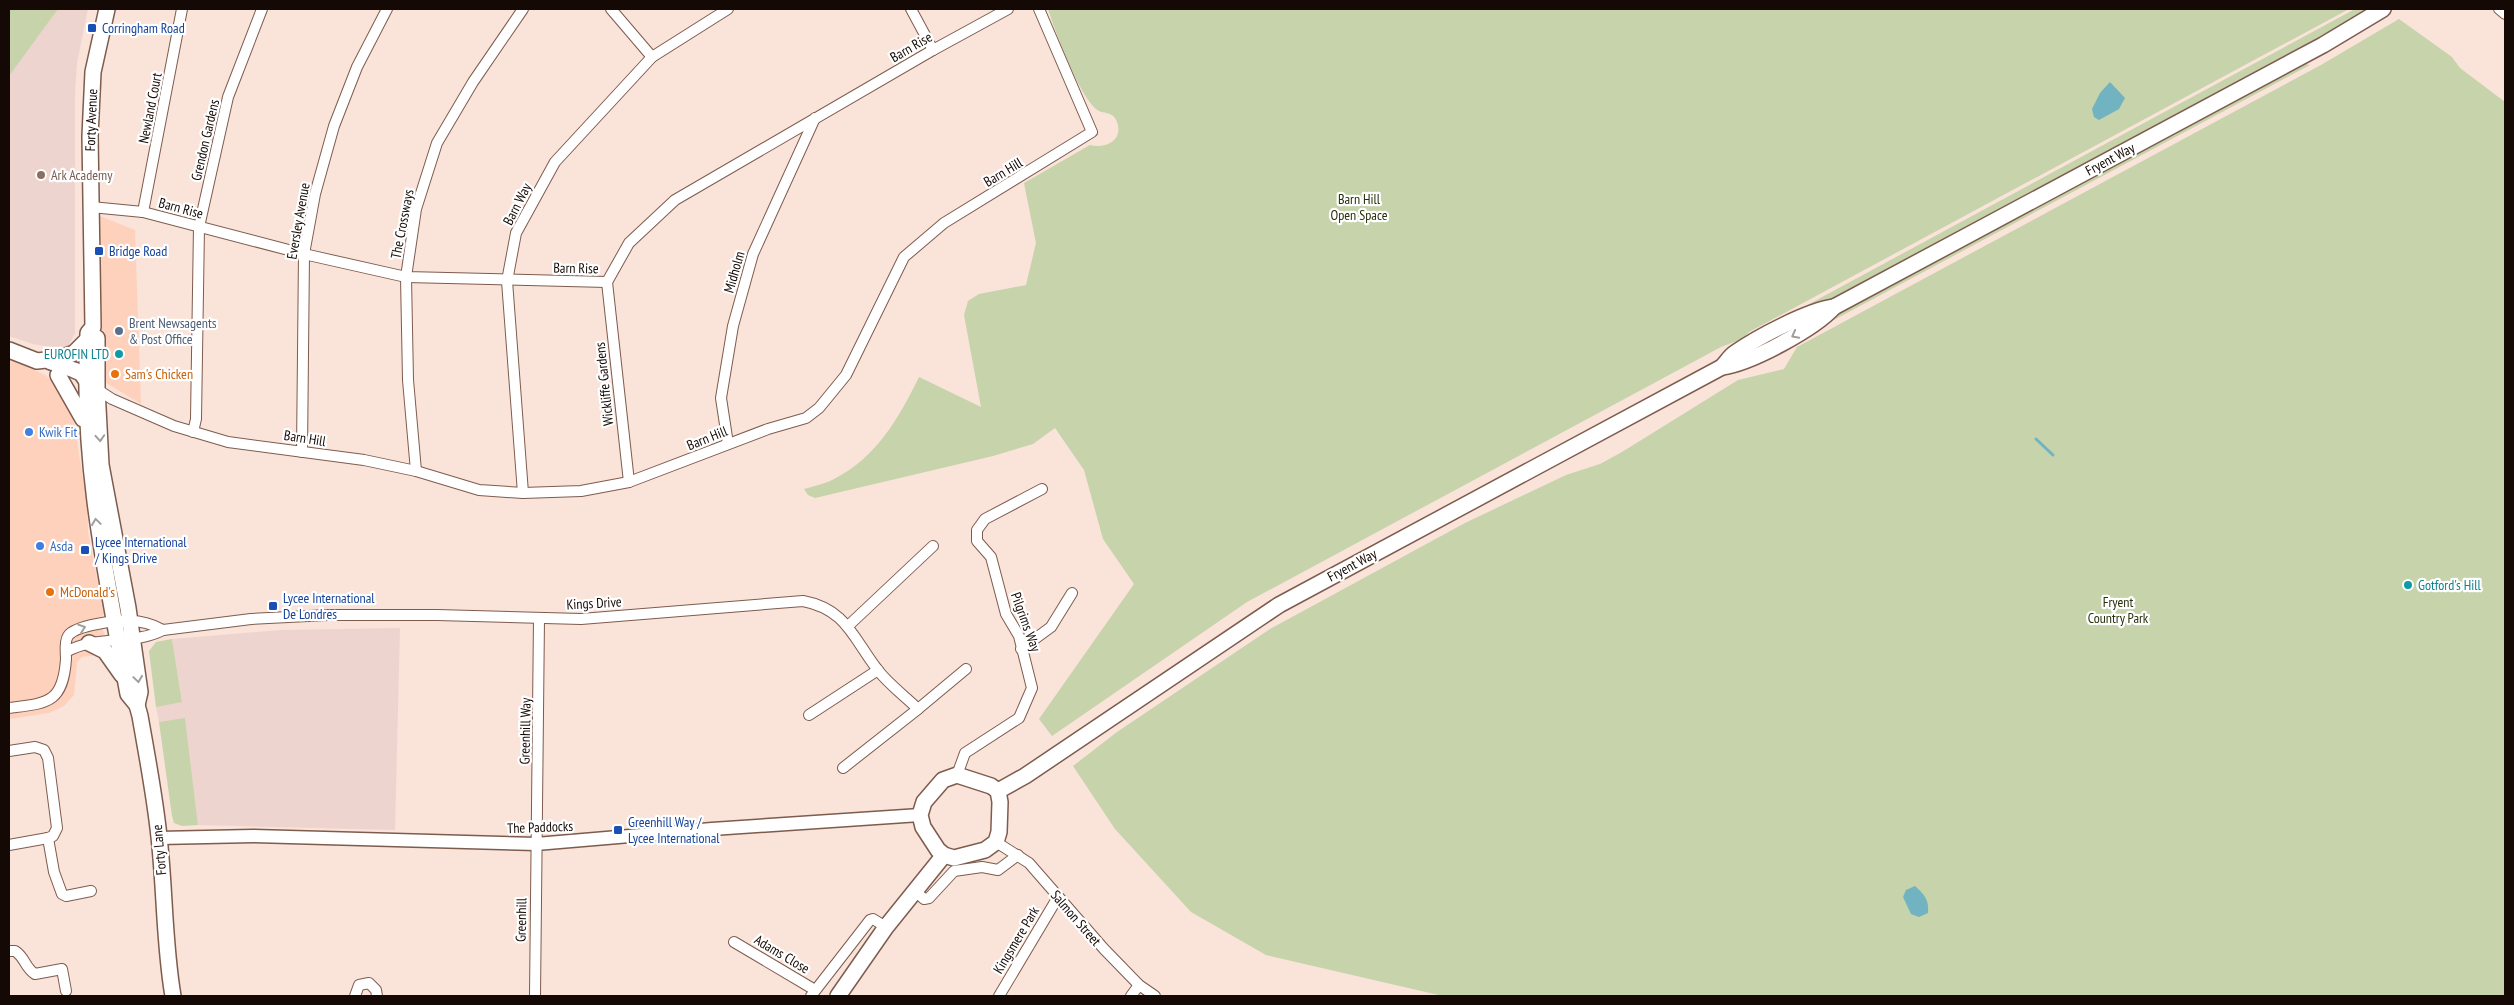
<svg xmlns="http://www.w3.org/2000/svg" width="2514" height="1005" font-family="'PT Sans Narrow',sans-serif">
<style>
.built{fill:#fed1bc}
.education{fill:#eed4cf}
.green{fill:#c6d3ab}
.water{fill:#72b3c1}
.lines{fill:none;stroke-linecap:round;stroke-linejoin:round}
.stream{stroke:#72b3c1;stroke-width:3}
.minor-casing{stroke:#7d5c4e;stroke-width:12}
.tertiary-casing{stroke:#7d5c4e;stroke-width:15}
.primary-casing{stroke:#7d5c4e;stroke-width:18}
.minor{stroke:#fff;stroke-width:10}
.tertiary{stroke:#fff;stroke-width:12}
.primary{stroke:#fff;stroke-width:15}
.oneway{stroke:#a19d9b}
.transit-dot{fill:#1a4fb4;stroke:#fff;stroke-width:2}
.education-dot{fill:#8d6e63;stroke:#fff;stroke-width:2}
.service-dot{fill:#5c6f8a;stroke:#fff;stroke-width:2}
.culture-dot{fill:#0f9aa8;stroke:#fff;stroke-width:2}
.food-dot{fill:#e8710a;stroke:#fff;stroke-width:2}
.shop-dot{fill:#3f7fe0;stroke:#fff;stroke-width:2}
.labels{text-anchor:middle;stroke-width:4.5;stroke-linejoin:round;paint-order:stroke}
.transit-label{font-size:14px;fill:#164399;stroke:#fff;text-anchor:start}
.street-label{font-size:14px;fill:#140904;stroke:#fff}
.education-label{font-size:14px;fill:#785e54;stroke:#fff;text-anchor:start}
.park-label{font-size:14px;fill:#27300a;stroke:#fff}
.service-label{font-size:14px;fill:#4e5e75;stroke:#fff;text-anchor:start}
.culture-label{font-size:14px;fill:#0d838f;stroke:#fff;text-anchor:end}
.food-label{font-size:14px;fill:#c56008;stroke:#fff;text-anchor:start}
.shop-label{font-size:14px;fill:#366cbe;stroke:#fff;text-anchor:start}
</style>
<rect width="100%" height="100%" fill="#fae3d9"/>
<g class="built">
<path d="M 100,216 L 135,230 L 141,404 L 100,379 Z"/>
<path d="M 9,358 L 45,375 L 63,391 L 71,405 L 87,503 L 88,532 L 97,578 L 106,606 L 104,614 L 100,620 L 110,653 L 82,657 L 77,662 L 74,695 L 64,706 L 49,713 L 9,719 Z"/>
</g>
<g class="education">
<path d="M 9,9 L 88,9 L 77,63 L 75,93 L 75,333 L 69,345 L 61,349 L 33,344 L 9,336 Z"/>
<path d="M 400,628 L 395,830 L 198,825 L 185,719 L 159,722 L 156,707 L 182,701 L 172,639 L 281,630 Z"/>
</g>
<g class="green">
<path d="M 9,9 L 58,9 L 9,76 Z"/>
<path d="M 1048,9 L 2349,9 L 1749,332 L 1742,339 L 1721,347 L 1247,602 L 1052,736 L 1039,719 L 1134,584 L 1103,539 L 1084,470 L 1055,428 L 1033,444 L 993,456 L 815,498 L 808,495 L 804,489 C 814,486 825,484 834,479 C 876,458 899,418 919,377 L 981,407 L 964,315 L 968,301 L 979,294 L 1026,285 L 1036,243 L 1024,183 L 1090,145 C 1104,149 1124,141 1117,122 C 1113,110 1103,115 1096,109 C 1079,95 1055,31 1048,9 Z"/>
<path d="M 2355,9 L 2367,9 L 2283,58 L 1864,283 L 1803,313 L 1800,309 Z"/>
<path d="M 2399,19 L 2452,57 L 2460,68 L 2505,102 L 2505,996 L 1443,996 L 1266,955 L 1191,912 L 1115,829 L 1073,766 L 1117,732 L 1270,629 L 1465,523 L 1566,475 L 1600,464 L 1622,452 L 1738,380 L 1784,369 L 1797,347 L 2321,65 Z"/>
<path d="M 2302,63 L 2310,65 L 1817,329 L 1814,325 Z"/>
<path d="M 172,639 L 182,702 L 156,707 L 149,651 L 156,642 Z"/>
<path d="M 185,718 L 198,825 L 182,826 L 174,823 L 172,816 L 159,722 Z"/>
</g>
<g class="water">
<path d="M 2110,82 L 2125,98 L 2119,109 L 2099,120 L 2094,117 L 2092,109 L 2100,93 Z"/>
<path d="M 1915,886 C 1925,895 1929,900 1928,913 L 1919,917 L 1911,914 L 1903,897 L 1906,890 Z"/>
</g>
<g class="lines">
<path class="stream" d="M 2036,439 L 2053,455"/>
<g class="minor-casing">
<g id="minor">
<path d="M 611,9 L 652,57"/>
<path d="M 911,9 L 933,50"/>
<path d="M 2499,9 L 2505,14"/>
<path d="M 91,207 L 143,212 L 304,254 L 406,277 L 607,282"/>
<path d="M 143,212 L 182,9"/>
<path d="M 607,282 L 629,243 L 675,200 L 933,50 L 1008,9"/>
<path d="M 607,282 L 629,482"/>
<path d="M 95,388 L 112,399 L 174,426 L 228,442 L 364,460 L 416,471 L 479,490 L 523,493 L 581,491 L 629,482 L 768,429 L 806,418 L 819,408 L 846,375 L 904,257 L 944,223 L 1092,132 L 1039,9"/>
<path d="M 193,432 L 196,419 L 199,227 L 228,97 L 262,9"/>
<path d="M 728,444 L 721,398 L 733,326 L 753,254 L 815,118"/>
<path d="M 302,452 L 304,254 L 315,194 L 334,126 L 357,67 L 387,9"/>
<path d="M 416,471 L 408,380 L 406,277 L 416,209 L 437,143 L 473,82 L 523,9"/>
<path d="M 523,493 L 507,281 L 516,233 L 555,162 L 652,57 L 728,9"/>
<path d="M 848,626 L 933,546"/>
<path d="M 163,630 L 251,619 L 328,615 L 437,615 L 581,619 L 803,601 C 846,609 853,638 877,669 C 888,684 905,696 918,709 L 966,669"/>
<path d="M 1021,649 L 1051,627 L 1072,593"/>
<path d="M 9,708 C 47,703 63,704 66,659 C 66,652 64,642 68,636 C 75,625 118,620 130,621 C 141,621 154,625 163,630 C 132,646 97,634 66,652"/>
<path d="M 809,715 L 878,670"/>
<path d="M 9,751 L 35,747 L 44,750 L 48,758 L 57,828 L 53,836 L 48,838 L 9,845"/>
<path d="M 843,768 L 918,709"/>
<path d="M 957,775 L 965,753 L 1019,718 L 1032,688 L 1019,636 L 1006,614 L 991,557 L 977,541 L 977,530 L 985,519 L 1042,489"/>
<path d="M 48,838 L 54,872 L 62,894 L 66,896 L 91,891"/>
<path d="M 996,842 L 1029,863 L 1104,949 L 1139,985 L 1155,996"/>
<path d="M 915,891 L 924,899 L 929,898 L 954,871 L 982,867 L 998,870 L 1018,855"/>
<path d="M 734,942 L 815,990"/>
<path d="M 9,951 L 15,951 C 25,957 25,968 35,974 L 62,969 L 66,991"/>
<path d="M 355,996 L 359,985 L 369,983 L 376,990 L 377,996"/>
<path d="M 535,996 L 539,618"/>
<path d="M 811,996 L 870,920 L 873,919 L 886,927"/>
<path d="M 999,996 L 1058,897"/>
<path d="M 1131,996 L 1139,985"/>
</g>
</g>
<g class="tertiary-casing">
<path id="tertiary" d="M 159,838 L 253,836 L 536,844 L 712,829 L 920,815"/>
</g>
<g class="primary-casing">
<g id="primary">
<path d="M 107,9 L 93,72 L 90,136 L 93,327 L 88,333 L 88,339 C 81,460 106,576 128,694 L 137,705 L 140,716 C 147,756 155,797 159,837 C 165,890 164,944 173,996"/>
<path d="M 97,338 L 97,389 L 101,465 L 128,608 L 140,692 L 137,705"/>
<path d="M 9,350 L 37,361 L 46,360 L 74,370 L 81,373 L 86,380"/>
<path d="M 51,362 L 74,353 L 88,339"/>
<path d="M 1722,367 C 1726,363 1730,356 1735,353 C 1758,337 1807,311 1834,307"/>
<path d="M 58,375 L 83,419"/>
<path d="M 89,643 L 105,651 L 122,675"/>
<path d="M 957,775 L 991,786 L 998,791 L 1000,802 L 999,832 L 996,842 L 985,850 L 954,858 L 944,855 L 938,850 L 923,827 L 920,815 L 924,802 L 943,780 Z"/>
<path d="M 998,791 L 1025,776 L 1279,605 L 1722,367 C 1751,363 1814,329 1834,307 L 2323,45 L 2383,9"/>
<path d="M 838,996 L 886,927 L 944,855"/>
</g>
</g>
<use href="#minor" class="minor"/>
<use href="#tertiary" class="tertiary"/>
<use href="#primary" class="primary"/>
</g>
<defs><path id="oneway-chevron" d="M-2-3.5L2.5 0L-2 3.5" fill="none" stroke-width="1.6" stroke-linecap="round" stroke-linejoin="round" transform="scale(1.25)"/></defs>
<g class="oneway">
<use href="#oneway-chevron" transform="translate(1795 335) rotate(152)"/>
<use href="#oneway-chevron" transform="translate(100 438) rotate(86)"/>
<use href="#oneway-chevron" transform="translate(96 522) rotate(-98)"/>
<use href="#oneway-chevron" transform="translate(82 628) rotate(-19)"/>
<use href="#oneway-chevron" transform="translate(138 679) rotate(82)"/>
</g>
<g class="transit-dot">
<rect x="87" y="23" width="10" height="10" rx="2.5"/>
<rect x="94" y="246" width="10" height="10" rx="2.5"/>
<rect x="80" y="545" width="10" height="10" rx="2.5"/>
<rect x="268" y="601" width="10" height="10" rx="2.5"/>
<rect x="613" y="825" width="10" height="10" rx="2.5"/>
</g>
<circle class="education-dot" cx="41" cy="175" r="5"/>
<circle class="service-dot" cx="119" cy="331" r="5"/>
<g class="culture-dot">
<circle cx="119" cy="354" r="5"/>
<circle cx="2408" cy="585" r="5"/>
</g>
<g class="food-dot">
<circle cx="115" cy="374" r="5"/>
<circle cx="50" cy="592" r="5"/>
</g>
<g class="shop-dot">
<circle cx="29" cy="432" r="5"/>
<circle cx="40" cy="546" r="5"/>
</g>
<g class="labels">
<g class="transit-label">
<text x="102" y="33">Corringham Road</text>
<text x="109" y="256">Bridge Road</text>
<text x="95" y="547">Lycee International<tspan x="95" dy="16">/ Kings Drive</tspan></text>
<text x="283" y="603">Lycee International<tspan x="283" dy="16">De Londres</tspan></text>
<text x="628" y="827">Greenhill Way /<tspan x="628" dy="16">Lycee International</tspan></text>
</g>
<g class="street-label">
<text transform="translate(911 47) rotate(-30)" y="5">Barn Rise</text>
<text transform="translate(150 108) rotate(-79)" y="5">Newland Court</text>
<text transform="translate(91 120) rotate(-88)" y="5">Forty Avenue</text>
<text transform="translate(205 140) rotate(-77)" y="5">Grendon Gardens</text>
<text transform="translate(2110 159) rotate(-28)" y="5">Fryent Way</text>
<text transform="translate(1003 172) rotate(-31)" y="5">Barn Hill</text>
<text transform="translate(517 204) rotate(-63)" y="5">Barn Way</text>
<text transform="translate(181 208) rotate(15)" y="5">Barn Rise</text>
<text transform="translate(298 221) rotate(-80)" y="5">Eversley Avenue</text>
<text transform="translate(402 224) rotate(-79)" y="5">The Crossways</text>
<text transform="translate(576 268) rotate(1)" y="5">Barn Rise</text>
<text transform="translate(734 272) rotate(-74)" y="5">Midholm</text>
<text transform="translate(604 384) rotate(-96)" y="5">Wickliffe Gardens</text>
<text transform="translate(305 438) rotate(9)" y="5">Barn Hill</text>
<text transform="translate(707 438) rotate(-22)" y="5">Barn Hill</text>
<text transform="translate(1352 565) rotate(-28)" y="5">Fryent Way</text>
<text transform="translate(594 603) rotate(-3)" y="5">Kings Drive</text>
<text transform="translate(1026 622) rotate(70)" y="5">Pilgrims Way</text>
<text transform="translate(525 731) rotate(-89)" y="5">Greenhill Way</text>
<text transform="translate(540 827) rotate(-2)" y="5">The Paddocks</text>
<text transform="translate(159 850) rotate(-95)" y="5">Forty Lane</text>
<text transform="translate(1076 918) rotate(49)" y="5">Salmon Street</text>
<text transform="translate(521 920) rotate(-89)" y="5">Greenhill</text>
<text transform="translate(1016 940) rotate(-59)" y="5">Kingsmere Park</text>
<text transform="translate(782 954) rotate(31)" y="5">Adams Close</text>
</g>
<g class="education-label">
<text x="51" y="180">Ark Academy</text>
</g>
<g class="park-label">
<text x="1359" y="204">Barn Hill<tspan x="1359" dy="16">Open Space</tspan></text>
<text x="2118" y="607">Fryent<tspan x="2118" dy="16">Country Park</tspan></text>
</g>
<g class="service-label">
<text x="129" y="328">Brent Newsagents<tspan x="129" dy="16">&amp; Post Office</tspan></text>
</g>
<g class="culture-label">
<text x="109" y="359">EUROFIN LTD</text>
<text x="2418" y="590" text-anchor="start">Gotford's Hill</text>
</g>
<g class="food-label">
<text x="125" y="379">Sam's Chicken</text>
<text x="60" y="597">McDonald's</text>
</g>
<g class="shop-label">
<text x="39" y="437">Kwik Fit</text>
<text x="50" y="551">Asda</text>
</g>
</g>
<rect width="2514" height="1005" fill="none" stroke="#140904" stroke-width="20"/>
</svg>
